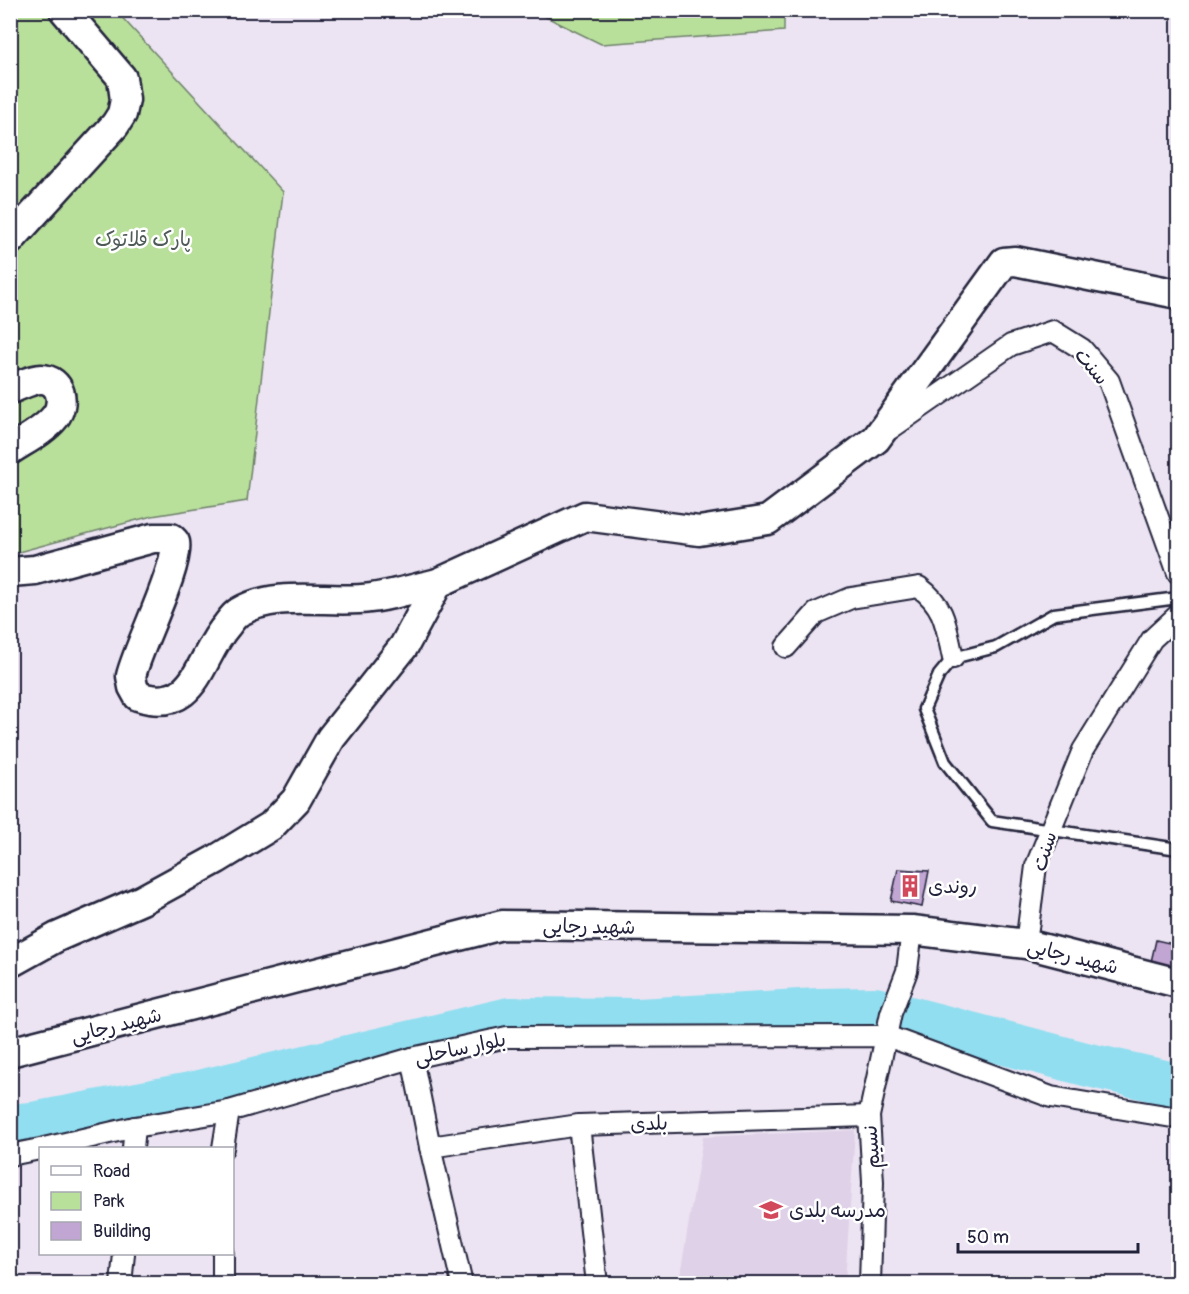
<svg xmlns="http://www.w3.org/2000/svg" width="1189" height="1294" font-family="Pangolin,'Playpen Sans Arabic',sans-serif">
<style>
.built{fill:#dfd1e8}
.green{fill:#b9e09b;stroke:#6e816b;stroke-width:1.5}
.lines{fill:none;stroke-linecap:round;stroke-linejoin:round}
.river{stroke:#91def0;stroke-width:44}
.building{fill:#c1a5d2;stroke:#22223b;stroke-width:1.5}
.lane-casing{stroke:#22223b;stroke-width:15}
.street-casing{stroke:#22223b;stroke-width:24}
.secondary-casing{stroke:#22223b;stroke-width:33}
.lane{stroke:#fff;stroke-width:10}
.street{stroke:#fff;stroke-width:20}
.secondary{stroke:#fff;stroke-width:28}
.labels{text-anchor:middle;stroke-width:5;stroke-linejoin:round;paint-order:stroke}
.park-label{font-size:20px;fill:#4f5b58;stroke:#fff}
.street-label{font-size:20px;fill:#22223b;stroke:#fff}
.poi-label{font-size:20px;fill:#22223b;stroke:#fff;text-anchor:start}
</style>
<rect width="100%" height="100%" fill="#ece4f2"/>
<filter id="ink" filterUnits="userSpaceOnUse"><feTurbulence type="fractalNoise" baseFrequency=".0167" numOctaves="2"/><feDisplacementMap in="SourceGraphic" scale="12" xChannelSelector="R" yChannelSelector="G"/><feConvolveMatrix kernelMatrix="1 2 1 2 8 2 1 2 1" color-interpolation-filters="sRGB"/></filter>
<g filter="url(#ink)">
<path class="built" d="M 855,1130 L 845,1283 L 679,1282 L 703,1137 Z"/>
<g class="green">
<path d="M 10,11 L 116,11 L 283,192 L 247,501 L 152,516 L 11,554 Z"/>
<path d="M 534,11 L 784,11 L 784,31 L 601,44 Z"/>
</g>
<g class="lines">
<path class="river" d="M 10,1126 L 32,1124 L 195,1093 L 510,1019 L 638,1020 L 818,1010 L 875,1009 L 1089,1065 L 1178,1085"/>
</g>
<g class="building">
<path d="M 898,869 L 929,871 L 922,907 L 891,901 Z"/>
<path d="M 1156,940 L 1178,945 L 1178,982 L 1148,975 Z"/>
</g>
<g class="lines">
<g class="lane-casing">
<path id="lane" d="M 1178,598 L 1054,614 L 996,647 L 953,658 L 939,675 L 924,709 L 945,762 L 992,821 L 1178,849"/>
</g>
<g class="street-casing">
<g id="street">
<path d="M 890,429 L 1011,345 L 1053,331 L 1082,349 L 1109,381 L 1178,573"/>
<path d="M 786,647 L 816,613 L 851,598 L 919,587 C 946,607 946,627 953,658"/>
<path d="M 1026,944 L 1036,866 L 1083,750 L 1152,639 L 1178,615"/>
<path d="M 412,1058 L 430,1147 L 462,1284"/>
<path d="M 579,1125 L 597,1284"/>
<path d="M 430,1147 L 579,1125 L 869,1116"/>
<path d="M 44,1148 L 135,1127 L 229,1111 L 412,1058 L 507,1037 L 887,1036 L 1051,1097 L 1178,1118"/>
<path d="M 133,1148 L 135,1127"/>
<path d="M 223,1148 L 229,1111"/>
<path d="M 10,1155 L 40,1149"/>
<path d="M 223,1254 L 223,1284"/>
<path d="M 121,1284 L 124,1254"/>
<path d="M 870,1284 L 873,1182 L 869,1116 L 891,1013 L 907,971 L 912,930"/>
</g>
</g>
<g class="secondary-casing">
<g id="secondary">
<path d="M 10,240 L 115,125 L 122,114 L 125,100 L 122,78 L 64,10"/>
<path d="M 10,389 C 20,386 31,379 41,379 C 61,379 66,403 55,417 C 44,431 25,440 10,450"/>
<path d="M 10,572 L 35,570 L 153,538 L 171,538 L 175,542 C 180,566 138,646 131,676 L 133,687 L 138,696 C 197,715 198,658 227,625 C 230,621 234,615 239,612 C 278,589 329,604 371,598 C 393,595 416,588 438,583"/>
<path d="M 10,963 L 57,937 L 142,900 L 217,859 L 271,826 L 296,800 L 331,738 L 404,646 L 438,583 L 585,516 L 699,531 L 768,520 L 876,439 L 1004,262 L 1015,261 L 1178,294"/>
<path d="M 10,1052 L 502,925 L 912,930 L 1026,944 L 1178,983"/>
</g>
</g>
<use href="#lane" class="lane"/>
<use href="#street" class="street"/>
<use href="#secondary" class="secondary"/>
</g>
</g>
<defs>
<g id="building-bare" transform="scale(1.8)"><path d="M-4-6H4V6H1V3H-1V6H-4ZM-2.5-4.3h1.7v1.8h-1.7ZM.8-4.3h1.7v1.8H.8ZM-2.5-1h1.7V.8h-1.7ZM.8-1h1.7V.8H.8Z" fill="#d1495b" stroke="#fff" stroke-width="2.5" paint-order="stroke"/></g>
<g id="school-bare" transform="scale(1.8)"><path d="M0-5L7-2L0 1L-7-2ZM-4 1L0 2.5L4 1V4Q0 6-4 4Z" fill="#d1495b" stroke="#fff" stroke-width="2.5" paint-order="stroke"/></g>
</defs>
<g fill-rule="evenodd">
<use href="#building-bare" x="910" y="886"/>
<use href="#school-bare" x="771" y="1210"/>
</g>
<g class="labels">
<g class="park-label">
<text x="143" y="246">پارک قلاتوک</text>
</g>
<g class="street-label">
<text transform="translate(1092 366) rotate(50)" y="7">سنت</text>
<text transform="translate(1044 851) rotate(-72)" y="7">سنت</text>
<text transform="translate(589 926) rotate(1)" y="7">شهید رجایی</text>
<text transform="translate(1073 956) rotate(14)" y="7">شهید رجایی</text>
<text transform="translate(116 1025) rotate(-14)" y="7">شهید رجایی</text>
<text transform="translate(460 1048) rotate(-12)" y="7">بلوار ساحلی</text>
<text transform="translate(649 1123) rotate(-2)" y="7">بلدی</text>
<text transform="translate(871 1147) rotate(-94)" y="7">نسیم</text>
</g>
<g class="poi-label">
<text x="928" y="893">روندی</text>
<text x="789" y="1217">مدرسه بلدی</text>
</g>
</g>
<rect width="1189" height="1294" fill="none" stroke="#fff" stroke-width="36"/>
<rect x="18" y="18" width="1153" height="1258" fill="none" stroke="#22223b" stroke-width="2" filter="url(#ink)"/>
<rect x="39" y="1147" width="195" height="108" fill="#ffffff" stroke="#a7a7b1" stroke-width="1.5"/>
<rect x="51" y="1166" width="30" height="9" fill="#ffffff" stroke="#a7a7b1" stroke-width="1.5"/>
<text x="93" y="1177" font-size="18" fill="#22223b">Road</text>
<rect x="51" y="1192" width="30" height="18" fill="#b9e09b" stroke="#a7a7b1" stroke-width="1.5"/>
<text x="93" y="1207" font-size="18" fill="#22223b">Park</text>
<rect x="51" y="1222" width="30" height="18" fill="#c1a5d2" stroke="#a7a7b1" stroke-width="1.5"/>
<text x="93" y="1237" font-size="18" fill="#22223b">Building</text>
<path d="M958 1243v9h180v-9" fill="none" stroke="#22223b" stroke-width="3"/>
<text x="967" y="1243" font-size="18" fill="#22223b" stroke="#ffffff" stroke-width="4.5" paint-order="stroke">50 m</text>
</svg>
